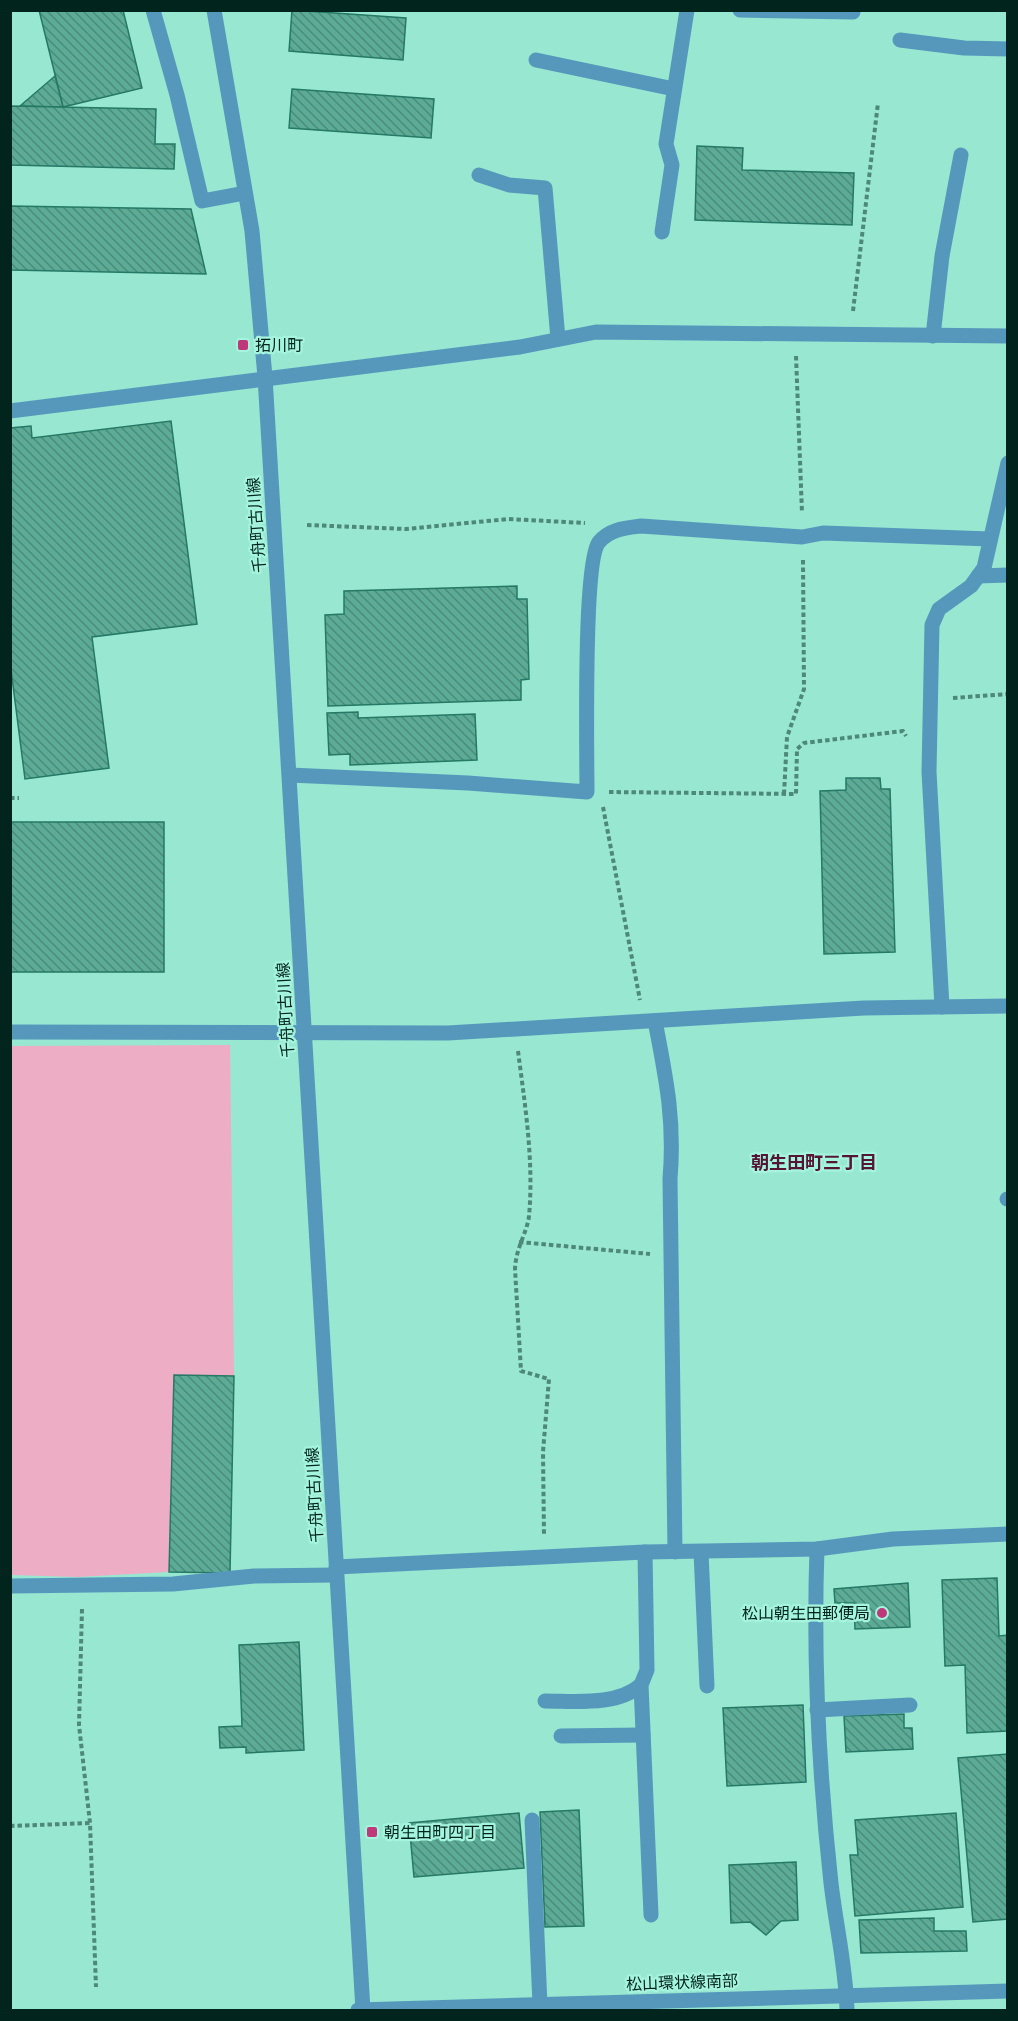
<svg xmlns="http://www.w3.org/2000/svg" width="1018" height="2021" font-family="Ubuntu,'Noto Sans JP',sans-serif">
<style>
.pitch{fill:#ecadc5}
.building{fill:url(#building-back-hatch);stroke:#257965;stroke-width:1.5}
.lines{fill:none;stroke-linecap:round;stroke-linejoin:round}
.path{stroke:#4e8879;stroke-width:4;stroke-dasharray:4.5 3;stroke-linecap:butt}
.minor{stroke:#5698bc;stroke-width:15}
.tertiary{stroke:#5698bc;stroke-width:15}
.poi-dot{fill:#be387a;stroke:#a5f4de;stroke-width:2}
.labels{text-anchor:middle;stroke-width:4.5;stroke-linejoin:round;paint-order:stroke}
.poi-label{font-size:16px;fill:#01241c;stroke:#a5f4de;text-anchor:start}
.street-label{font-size:16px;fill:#01241c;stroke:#a5f4de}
.neighbourhood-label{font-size:18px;font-weight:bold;fill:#551534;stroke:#a5f4de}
</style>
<defs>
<pattern id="building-back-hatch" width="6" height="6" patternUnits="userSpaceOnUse" patternTransform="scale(1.5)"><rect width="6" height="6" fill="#5cab96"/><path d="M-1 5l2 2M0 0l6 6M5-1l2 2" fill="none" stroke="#4a8b7a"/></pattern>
</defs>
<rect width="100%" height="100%" fill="#98e7d1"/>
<path class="pitch" d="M 230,1045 L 234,1376 L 174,1376 L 169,1572 L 77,1577 L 11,1575 L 11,1046 Z"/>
<g class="building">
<path d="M 39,10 L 123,10 L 142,88 L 63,107 Z"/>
<path d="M 292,10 L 406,18 L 403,60 L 289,51 Z"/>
<path d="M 55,76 L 63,107 L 20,106 Z"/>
<path d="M 292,89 L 434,99 L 431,138 L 289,128 Z"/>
<path d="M 10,106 L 156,109 L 155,144 L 175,144 L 174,169 L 10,165 Z"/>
<path d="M 697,146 L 743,148 L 742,170 L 854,173 L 852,225 L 695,220 Z"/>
<path d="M 10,206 L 191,209 L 206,274 L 10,270 Z"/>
<path d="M 171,421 L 197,624 L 92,637 L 109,768 L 25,779 L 10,662 L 10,428 L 31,426 L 32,438 Z"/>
<path d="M 517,586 L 517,599 L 527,599 L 529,679 L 521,680 L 521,700 L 328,706 L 325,615 L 344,614 L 344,591 Z"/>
<path d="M 358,712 L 358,718 L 475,714 L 477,760 L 350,765 L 350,754 L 329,755 L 327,713 Z"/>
<path d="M 846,778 L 880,778 L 881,789 L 890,789 L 895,952 L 824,954 L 820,791 L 846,790 Z"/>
<rect x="10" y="822" width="154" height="150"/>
<path d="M 174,1375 L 234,1376 L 230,1573 L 169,1572 Z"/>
<path d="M 997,1578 L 999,1636 L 1008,1635 L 1008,1731 L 967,1733 L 965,1665 L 945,1666 L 942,1580 Z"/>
<path d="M 908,1583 L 910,1627 L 855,1629 L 854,1603 L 835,1603 L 834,1589 Z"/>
<path d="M 299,1642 L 304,1750 L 246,1753 L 246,1747 L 220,1748 L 219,1727 L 242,1726 L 239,1645 Z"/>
<path d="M 803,1705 L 806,1782 L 727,1786 L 723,1708 Z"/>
<path d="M 904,1714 L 904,1728 L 912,1728 L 913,1749 L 846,1752 L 844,1716 Z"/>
<path d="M 1008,1754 L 1008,1919 L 973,1922 L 958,1758 Z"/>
<path d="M 579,1810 L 584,1926 L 545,1927 L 540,1812 Z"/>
<path d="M 519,1813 L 524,1868 L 414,1877 L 409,1823 Z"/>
<path d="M 956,1813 L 963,1907 L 855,1916 L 850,1855 L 858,1855 L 855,1820 Z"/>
<path d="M 796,1862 L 798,1920 L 781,1921 L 766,1935 L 750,1922 L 731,1923 L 729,1865 Z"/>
<path d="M 934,1918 L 934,1931 L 966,1931 L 967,1951 L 861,1953 L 859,1920 Z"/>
</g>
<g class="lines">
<g class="path">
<path d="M 853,311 L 878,103"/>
<path d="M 796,356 L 802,513"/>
<path d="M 307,525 L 406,529 L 508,519 L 585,523"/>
<path d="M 953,698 L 1008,694"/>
<path d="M 609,792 L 796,794 L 797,749 L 804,743 L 903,731 L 906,736"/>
<path d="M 784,794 L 787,737 L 804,689 L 803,560"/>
<path d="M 10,798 L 19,798"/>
<path d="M 603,807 L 640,1000"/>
<path d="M 518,1051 C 525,1105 534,1161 529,1216 C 527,1233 516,1247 515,1269 L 521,1371 L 549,1379 L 543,1452 L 544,1535"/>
<path d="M 519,1242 L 650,1254"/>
<path d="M 82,1609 L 79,1725 L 90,1823 L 96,1987"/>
<path d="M 10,1826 L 90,1823"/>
</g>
<g class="minor">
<path d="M 153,10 L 177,95 L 202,201 L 245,193"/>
<path d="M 740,10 L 853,12"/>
<path d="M 900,40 L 964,48 L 1008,49"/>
<path d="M 536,60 L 674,89"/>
<path d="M 479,175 L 509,185 L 545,188 L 558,339"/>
<path d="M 662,232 L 672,165 L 666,144 L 687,10"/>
<path d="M 933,336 L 942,256 L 961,155"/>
<path d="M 10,411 L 520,347 L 596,332 L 1008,336"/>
<path d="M 978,576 L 1008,575"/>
<path d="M 290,775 L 468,783 L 587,792 C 587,756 583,561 599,542 C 610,529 625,528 641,526 L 802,537 L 823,533 L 990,539"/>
<path d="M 942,1007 L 929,772 L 932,625 L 939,609 L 971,586 L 984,568 L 1008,463"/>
<path d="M 655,1021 C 666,1078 675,1120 670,1179 L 675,1552"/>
<path d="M 10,1032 L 448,1033 L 864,1008 L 1008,1006"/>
<path d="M 1007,1199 L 1008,1199"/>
<path d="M 817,1549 C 813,1661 819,1773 831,1883 C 836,1926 846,1968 847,2010"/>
<path d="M 645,1552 L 647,1670 L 641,1685 L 651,1915"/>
<path d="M 701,1552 L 707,1686"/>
<path d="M 336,1567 L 645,1552 L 817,1549 L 893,1539 L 1008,1534"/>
<path d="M 10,1586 L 173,1584 L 254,1576 L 336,1575"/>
<path d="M 545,1701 C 576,1701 617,1706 641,1685"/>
<path d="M 817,1710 L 910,1705"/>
<path d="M 561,1736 L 643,1735"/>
<path d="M 532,1820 L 540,2005"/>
</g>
<g class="tertiary">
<path d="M 214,10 L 252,231 L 265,377 L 363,2010"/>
<path d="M 358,2010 L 1008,1991"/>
</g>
</g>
<g class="poi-dot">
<rect x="237" y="339" width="12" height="12" rx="3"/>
<circle cx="882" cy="1613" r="6"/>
<rect x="366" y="1826" width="12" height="12" rx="3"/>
</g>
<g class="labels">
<g class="poi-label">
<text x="255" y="351">拓川町</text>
<text x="870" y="1619" text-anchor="end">松山朝生田郵便局</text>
<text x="384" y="1838">朝生田町四丁目</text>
</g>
<g class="street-label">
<text transform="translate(256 525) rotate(-94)" y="6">千舟町古川線</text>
<text transform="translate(285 1010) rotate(-93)" y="6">千舟町古川線</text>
<text transform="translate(314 1495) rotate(-93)" y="6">千舟町古川線</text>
<text transform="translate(682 1982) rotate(-2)" y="6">松山環状線南部</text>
</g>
<g class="neighbourhood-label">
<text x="814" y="1169">朝生田町三丁目</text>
</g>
</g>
<rect width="1018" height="2021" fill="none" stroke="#01241c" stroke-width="24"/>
</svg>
